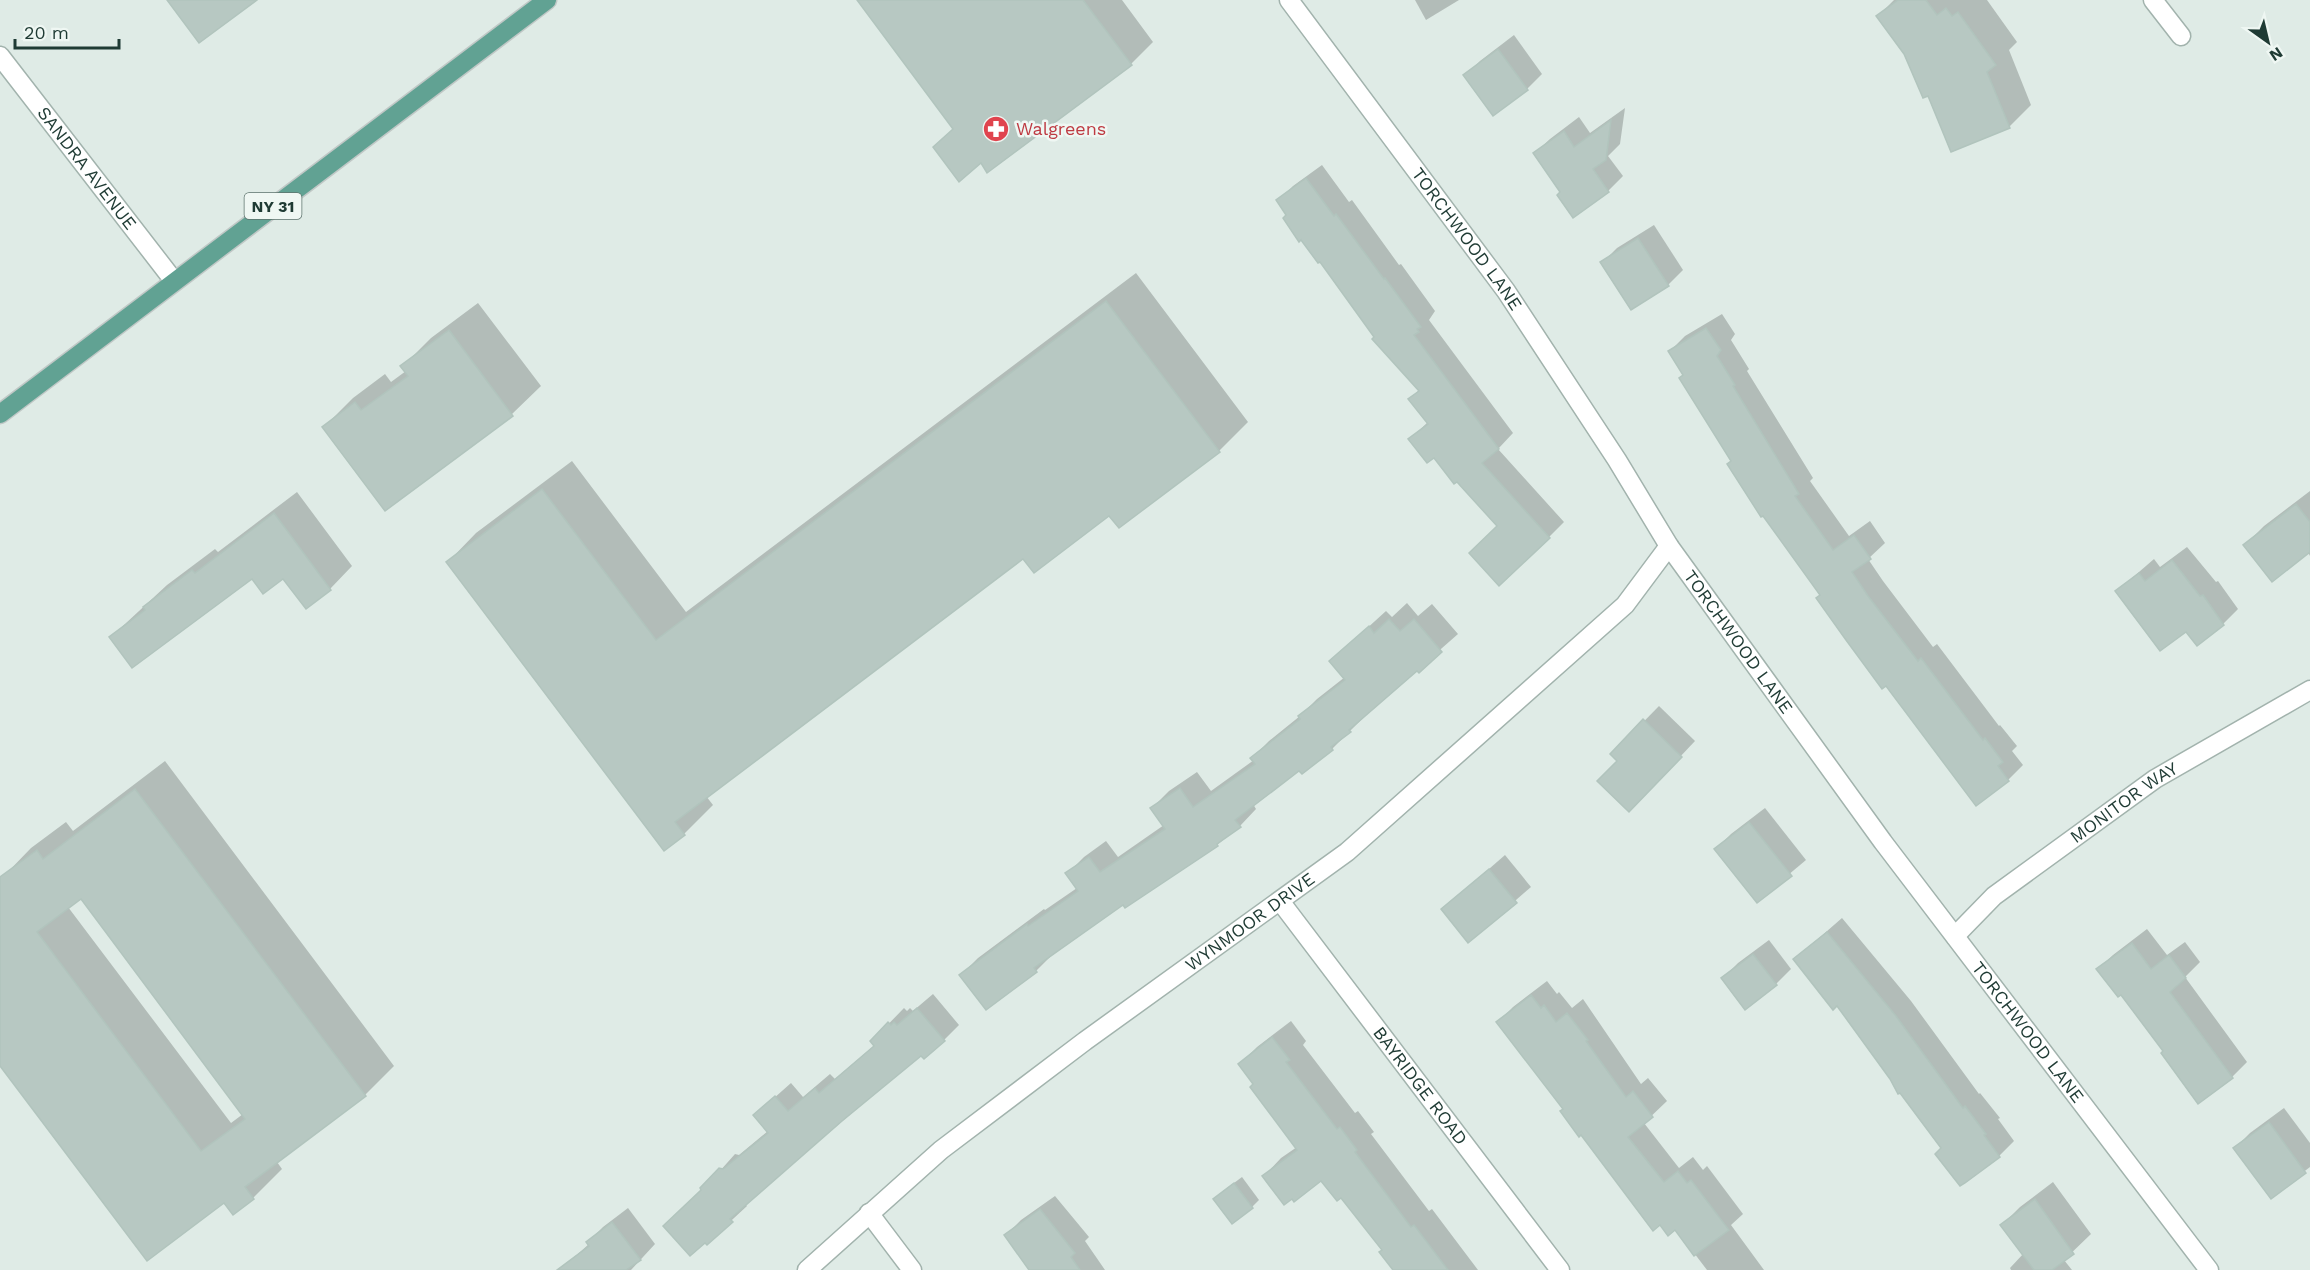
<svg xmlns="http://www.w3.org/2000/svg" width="2310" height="1270" font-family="'Work Sans',sans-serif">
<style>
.shadow{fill:#0003;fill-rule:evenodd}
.building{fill:#b7c8c2;stroke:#b1c4bd;stroke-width:1.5;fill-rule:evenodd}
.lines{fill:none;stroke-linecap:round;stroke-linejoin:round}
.street-casing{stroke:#a2b3ad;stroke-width:21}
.primary-casing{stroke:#c0c8c6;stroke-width:21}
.street{stroke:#fff;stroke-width:18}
.primary{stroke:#61a293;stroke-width:18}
.labels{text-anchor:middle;stroke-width:5;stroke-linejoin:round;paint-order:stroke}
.shield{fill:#eff7f3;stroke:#5d736d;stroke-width:1.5}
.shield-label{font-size:16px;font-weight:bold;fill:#1f3b34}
.health-label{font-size:18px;fill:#be3a42;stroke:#eff7f3;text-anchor:start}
.street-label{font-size:18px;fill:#1f3b34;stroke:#eff7f3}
</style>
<rect width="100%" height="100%" fill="#dfebe6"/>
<g class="shadow">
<path d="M 873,0 L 1122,0 L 1153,42 L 1131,64 L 981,161 L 935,147 L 954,128 Z"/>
<path d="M 1415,0 L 1459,0 L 1426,20 Z"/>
<path d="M 1894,0 L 1987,0 L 2017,42 L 2009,50 L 2031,105 L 2009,127 L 1929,94 L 1905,53 L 1878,16 Z"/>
<path d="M 1514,35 L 1542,74 L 1527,89 L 1494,114 L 1465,76 L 1480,61 Z"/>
<path d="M 1625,108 L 1620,144 L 1608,156 L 1623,176 L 1608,191 L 1562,192 L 1535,153 L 1550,139 L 1579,117 L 1590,133 Z"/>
<path d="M 1322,165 L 1349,202 L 1352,200 L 1399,265 L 1401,264 L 1435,311 L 1429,320 L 1513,433 L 1498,449 L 1564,522 L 1549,537 L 1499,525 L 1434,456 L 1410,439 L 1428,422 L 1410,399 L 1420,389 L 1375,337 L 1278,201 L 1293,186 Z"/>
<path d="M 1654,225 L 1683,270 L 1668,285 L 1602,263 L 1617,248 Z"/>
<path d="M 1136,273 L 1248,422 L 1219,451 L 1119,526 L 1109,514 L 1023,557 L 706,796 L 713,805 L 684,834 L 664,849 L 448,562 L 476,533 L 572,461 L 686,612 Z"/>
<path d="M 478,303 L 541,386 L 512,414 L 324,427 L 353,398 L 385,374 L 391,382 L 406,371 L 402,367 L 431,338 Z"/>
<path d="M 1722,314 L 1735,334 L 1731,340 L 1749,369 L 1747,371 L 1813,478 L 1810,481 L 1849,536 L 1870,521 L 1885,543 L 1868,559 L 1883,581 L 1933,647 L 1937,644 L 1999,726 L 2000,725 L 2017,746 L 2012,751 L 2023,765 L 2008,780 L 1977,804 L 1821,594 L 1733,461 L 1670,351 L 1685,336 Z"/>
<path d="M 2310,491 L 2310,556 L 2308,552 L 2245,545 L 2264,526 Z"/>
<path d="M 297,492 L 352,566 L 330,589 L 306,607 L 284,576 L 252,577 L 111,637 L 167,585 L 215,549 L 218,552 Z"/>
<path d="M 2187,547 L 2216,582 L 2218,581 L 2238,609 L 2223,624 L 2197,644 L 2187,630 L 2117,591 L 2154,559 L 2160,567 Z"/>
<path d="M 1407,603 L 1418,616 L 1432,604 L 1458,634 L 1367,714 L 1332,749 L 1299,769 L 1253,804 L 1256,809 L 1240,826 L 1217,845 L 1123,903 L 1053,954 L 1036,971 L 961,975 L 978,958 L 1044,909 L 1045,910 L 1077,888 L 1067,874 L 1084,857 L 1106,841 L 1118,857 L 1164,825 L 1152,808 L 1169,791 L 1197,772 L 1211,791 L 1254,760 L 1252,758 L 1269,741 L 1300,716 L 1317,699 L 1345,677 L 1331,661 L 1386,611 L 1392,617 Z"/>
<path d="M 1659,706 L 1695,741 L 1644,795 L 1612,754 Z"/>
<path d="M 165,761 L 394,1066 L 365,1095 L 277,1162 L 282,1169 L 253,1198 L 224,1201 L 0,1063 L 0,885 L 3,877 L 31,848 L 66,822 L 73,831 ZM 81,897 L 243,1114 L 231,1123 L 68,907 Z"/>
<path d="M 1765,808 L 1806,860 L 1757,901 L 1716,849 L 1731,834 Z"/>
<path d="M 1505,855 L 1531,887 L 1469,941 L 1443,909 Z"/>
<path d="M 1842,918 L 1911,1001 L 1979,1094 L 1980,1093 L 2000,1118 L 1998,1119 L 2014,1141 L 1999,1156 L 1960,1184 L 1943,1148 L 1838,1004 L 1795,959 Z"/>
<path d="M 2147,929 L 2167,955 L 2185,942 L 2200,962 L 2185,977 L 2247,1062 L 2232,1077 L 2198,1102 L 2165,1051 L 2122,993 L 2098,969 L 2113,955 Z"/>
<path d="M 1769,940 L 1791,969 L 1776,984 L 1745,1008 L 1723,978 L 1738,963 Z"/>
<path d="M 1547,981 L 1557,994 L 1559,992 L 1572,1008 L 1583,999 L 1641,1084 L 1648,1078 L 1667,1101 L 1644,1123 L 1679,1168 L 1693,1157 L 1703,1170 L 1707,1166 L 1743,1214 L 1731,1225 L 1764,1270 L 1707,1270 L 1675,1228 L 1564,1109 L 1498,1022 L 1513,1007 Z"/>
<path d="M 933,994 L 959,1025 L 944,1040 L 921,1054 L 745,1204 L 747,1206 L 707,1243 L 703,1190 L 735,1154 L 739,1155 L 768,1131 L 755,1115 L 791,1083 L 803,1097 L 830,1074 L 835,1079 L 875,1045 L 872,1041 L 904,1008 L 907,1011 L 910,1008 L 913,1011 Z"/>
<path d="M 1291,1021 L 1306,1041 L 1303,1045 L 1355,1113 L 1358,1111 L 1374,1132 L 1371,1134 L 1429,1211 L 1432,1209 L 1478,1270 L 1395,1270 L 1383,1249 L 1342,1196 L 1322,1179 L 1264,1176 L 1281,1158 L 1297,1147 L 1240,1064 L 1257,1047 Z"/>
<path d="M 2284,1108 L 2310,1143 L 2310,1167 L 2272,1196 L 2235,1148 L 2250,1133 Z"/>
<path d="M 1242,1177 L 1259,1200 L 1252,1207 L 1222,1192 Z"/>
<path d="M 2053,1182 L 2091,1234 L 2064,1260 L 2072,1270 L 2011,1270 L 2010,1268 L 2024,1253 L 2002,1225 L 2020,1207 Z"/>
<path d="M 1055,1196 L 1089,1237 L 1085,1241 L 1105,1270 L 1035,1270 L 1006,1235 L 1021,1220 Z"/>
<path d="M 628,1208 L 655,1244 L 631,1270 L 560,1270 L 589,1244 L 588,1242 L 603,1227 Z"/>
</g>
<g class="building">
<path d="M 167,0 L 257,0 L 199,43 Z"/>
<path d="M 857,0 L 1083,0 L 1132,65 L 987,173 L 981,163 L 959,182 L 933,147 L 953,129 Z"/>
<path d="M 1898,0 L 1926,0 L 1937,15 L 1946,8 L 1952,16 L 1958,12 L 1996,65 L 1987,72 L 2010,128 L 1951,152 L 1928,96 L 1923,98 L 1904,54 L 1876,16 Z"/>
<path d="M 1498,49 L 1528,90 L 1493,116 L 1463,75 Z"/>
<path d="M 1611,120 L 1606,160 L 1593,169 L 1609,192 L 1573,218 L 1557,195 L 1560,192 L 1533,153 L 1564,131 L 1574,147 Z"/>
<path d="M 1306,178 L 1334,216 L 1336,214 L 1384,279 L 1385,278 L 1421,327 L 1417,329 L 1419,332 L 1414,335 L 1499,449 L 1482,463 L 1550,538 L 1499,586 L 1469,553 L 1497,526 L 1457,482 L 1454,484 L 1434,458 L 1427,463 L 1408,439 L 1428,424 L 1408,399 L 1419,391 L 1372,339 L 1374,337 L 1320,262 L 1318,263 L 1301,240 L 1299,242 L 1283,218 L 1286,215 L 1276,200 Z"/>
<path d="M 1638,238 L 1669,286 L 1631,310 L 1600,262 Z"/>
<path d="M 1106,301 L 1220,452 L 1119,528 L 1109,516 L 1034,573 L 1023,559 L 675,822 L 685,835 L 664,851 L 446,562 L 542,489 L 656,640 Z"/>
<path d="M 1706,328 L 1721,350 L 1717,356 L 1735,385 L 1733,386 L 1799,494 L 1795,496 L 1833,550 L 1854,535 L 1871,559 L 1852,572 L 1868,596 L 1918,661 L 1921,658 L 1983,740 L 1985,738 L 2003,762 L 1998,766 L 2009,781 L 1976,806 L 1886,686 L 1882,689 L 1846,640 L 1816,598 L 1820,595 L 1763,516 L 1761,517 L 1727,464 L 1731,461 L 1679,378 L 1683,375 L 1668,351 Z"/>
<path d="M 449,330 L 513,416 L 385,511 L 322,427 L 355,402 L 361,410 L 408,376 L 400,366 Z"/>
<path d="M 2296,504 L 2310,522 L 2310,552 L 2272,582 L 2243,545 Z"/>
<path d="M 274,513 L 331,590 L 306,609 L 283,579 L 263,594 L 252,579 L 132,668 L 109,637 L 145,610 L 143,607 L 192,570 L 195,573 Z"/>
<path d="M 2172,560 L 2200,596 L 2203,595 L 2224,625 L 2197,646 L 2186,632 L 2160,651 L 2115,591 L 2139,573 L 2145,581 Z"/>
<path d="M 1389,619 L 1400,631 L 1414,619 L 1442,652 L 1419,673 L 1417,671 L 1349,730 L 1351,732 L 1331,747 L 1333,750 L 1302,774 L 1299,771 L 1235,820 L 1241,827 L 1217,844 L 1218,846 L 1125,908 L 1123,905 L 1034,968 L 1037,972 L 986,1010 L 959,975 L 1027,924 L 1028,926 L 1078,891 L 1065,873 L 1089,857 L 1100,872 L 1165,829 L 1150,808 L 1180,788 L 1193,807 L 1255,764 L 1250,758 L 1300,719 L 1298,716 L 1345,680 L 1329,661 L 1369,626 L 1374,633 Z"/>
<path d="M 1643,719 L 1682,757 L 1629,812 L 1597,781 L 1617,761 L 1610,754 Z"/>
<path d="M 135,789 L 366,1096 L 245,1187 L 254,1199 L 233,1215 L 224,1203 L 147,1261 L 0,1066 L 0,877 L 37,850 L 43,859 ZM 81,899 L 245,1119 L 201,1151 L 37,932 Z"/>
<path d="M 1749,822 L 1792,876 L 1757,903 L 1714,849 Z"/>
<path d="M 1489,869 L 1517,903 L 1468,943 L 1441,909 Z"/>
<path d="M 1827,932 L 1896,1016 L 1963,1108 L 1965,1106 L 1986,1134 L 1984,1135 L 2000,1157 L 1965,1183 L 1960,1186 L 1935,1154 L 1941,1148 L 1900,1093 L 1898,1094 L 1890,1079 L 1837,1006 L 1833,1010 L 1793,959 Z"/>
<path d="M 2132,943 L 2151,969 L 2169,955 L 2186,978 L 2170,992 L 2233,1078 L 2198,1104 L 2161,1053 L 2163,1051 L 2121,995 L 2118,997 L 2096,969 Z"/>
<path d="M 1753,954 L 1777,985 L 1745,1010 L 1721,978 Z"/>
<path d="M 1531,995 L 1541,1008 L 1544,1005 L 1556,1022 L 1567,1013 L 1588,1040 L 1586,1041 L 1626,1097 L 1633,1091 L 1653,1117 L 1628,1137 L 1664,1182 L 1678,1171 L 1687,1183 L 1691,1180 L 1729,1230 L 1694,1256 L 1675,1230 L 1668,1236 L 1660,1225 L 1653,1231 L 1581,1135 L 1579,1137 L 1560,1111 L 1563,1109 L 1496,1022 Z"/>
<path d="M 917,1008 L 945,1041 L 924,1059 L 921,1056 L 842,1121 L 730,1219 L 733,1222 L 707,1245 L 705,1243 L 690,1256 L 663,1226 L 701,1190 L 700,1188 L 719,1168 L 723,1169 L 768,1133 L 753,1115 L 775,1096 L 788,1111 L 815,1088 L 819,1093 L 874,1046 L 870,1041 L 888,1022 L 891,1025 L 894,1022 L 897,1025 Z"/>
<path d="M 1272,1037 L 1290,1060 L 1286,1062 L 1337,1129 L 1340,1127 L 1357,1150 L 1355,1152 L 1411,1227 L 1414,1225 L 1448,1270 L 1393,1270 L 1379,1252 L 1382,1250 L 1341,1198 L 1337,1201 L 1321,1181 L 1294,1202 L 1292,1199 L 1284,1205 L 1262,1176 L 1297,1150 L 1250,1087 L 1253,1084 L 1238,1064 Z"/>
<path d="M 2269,1122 L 2306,1173 L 2271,1199 L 2233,1148 Z"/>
<path d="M 1234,1183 L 1253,1208 L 1232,1224 L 1213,1199 Z"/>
<path d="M 2035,1199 L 2074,1254 L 2052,1270 L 2034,1270 L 2000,1225 Z"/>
<path d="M 1040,1209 L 1075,1253 L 1071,1257 L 1080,1270 L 1029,1270 L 1004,1235 Z"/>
<path d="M 612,1222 L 641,1260 L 626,1270 L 557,1270 L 589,1246 L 586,1242 Z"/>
</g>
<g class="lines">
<g class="street-casing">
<g id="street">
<path id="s1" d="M 1289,0 L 1506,291 L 1617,460 L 1669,546 L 1883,842 L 2209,1270"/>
<path d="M 2153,0 L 2181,36"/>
<path id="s2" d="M 0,56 L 174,281"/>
<path id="s3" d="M 1280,901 L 1560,1270"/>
<path id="s4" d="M 1955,936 L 1994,896 L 2155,779 L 2310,690"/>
<path d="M 869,1213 L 912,1270"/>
<path id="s5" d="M 807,1270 L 941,1150 L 1085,1041 L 1347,852 L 1625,605 L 1669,546"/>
</g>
</g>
<g class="primary-casing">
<path id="primary" d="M 0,414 L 547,0"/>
</g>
<use href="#street" class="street"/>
<use href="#primary" class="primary"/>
</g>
<defs>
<g id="pharmacy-disc" transform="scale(1.35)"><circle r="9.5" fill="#e0444e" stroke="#eff7f3"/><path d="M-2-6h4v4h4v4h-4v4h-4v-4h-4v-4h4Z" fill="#fff"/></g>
</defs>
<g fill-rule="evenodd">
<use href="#pharmacy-disc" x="996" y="129"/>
</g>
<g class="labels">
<rect class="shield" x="244.5" y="193" width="57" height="26" rx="4.5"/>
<g class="shield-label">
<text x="273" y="212">NY 31</text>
</g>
<g class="health-label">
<text x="1016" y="135">Walgreens</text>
</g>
<g class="street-label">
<text dy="6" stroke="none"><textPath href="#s2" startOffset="142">SANDRA AVENUE</textPath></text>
<text dy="6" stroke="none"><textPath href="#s1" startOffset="298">TORCHWOOD LANE</textPath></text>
<text dy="6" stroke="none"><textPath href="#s1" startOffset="784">TORCHWOOD LANE</textPath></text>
<text dy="6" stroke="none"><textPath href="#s4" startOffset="216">MONITOR WAY</textPath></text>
<text dy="6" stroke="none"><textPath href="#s5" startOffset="564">WYNMOOR DRIVE</textPath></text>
<text dy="6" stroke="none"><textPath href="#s1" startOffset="1270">TORCHWOOD LANE</textPath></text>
<text dy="6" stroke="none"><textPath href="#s3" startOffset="232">BAYRIDGE ROAD</textPath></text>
</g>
</g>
<g transform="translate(2268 42) rotate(146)" stroke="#eff7f3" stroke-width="4.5" paint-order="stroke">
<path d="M0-4.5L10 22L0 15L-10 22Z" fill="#1f3b34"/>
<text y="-9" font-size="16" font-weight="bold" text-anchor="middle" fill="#1f3b34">N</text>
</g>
<path d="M15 39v9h104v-9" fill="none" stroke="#1f3b34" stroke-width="3"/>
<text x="24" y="39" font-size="18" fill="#1f3b34" stroke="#eff7f3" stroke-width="4.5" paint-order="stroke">20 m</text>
</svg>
